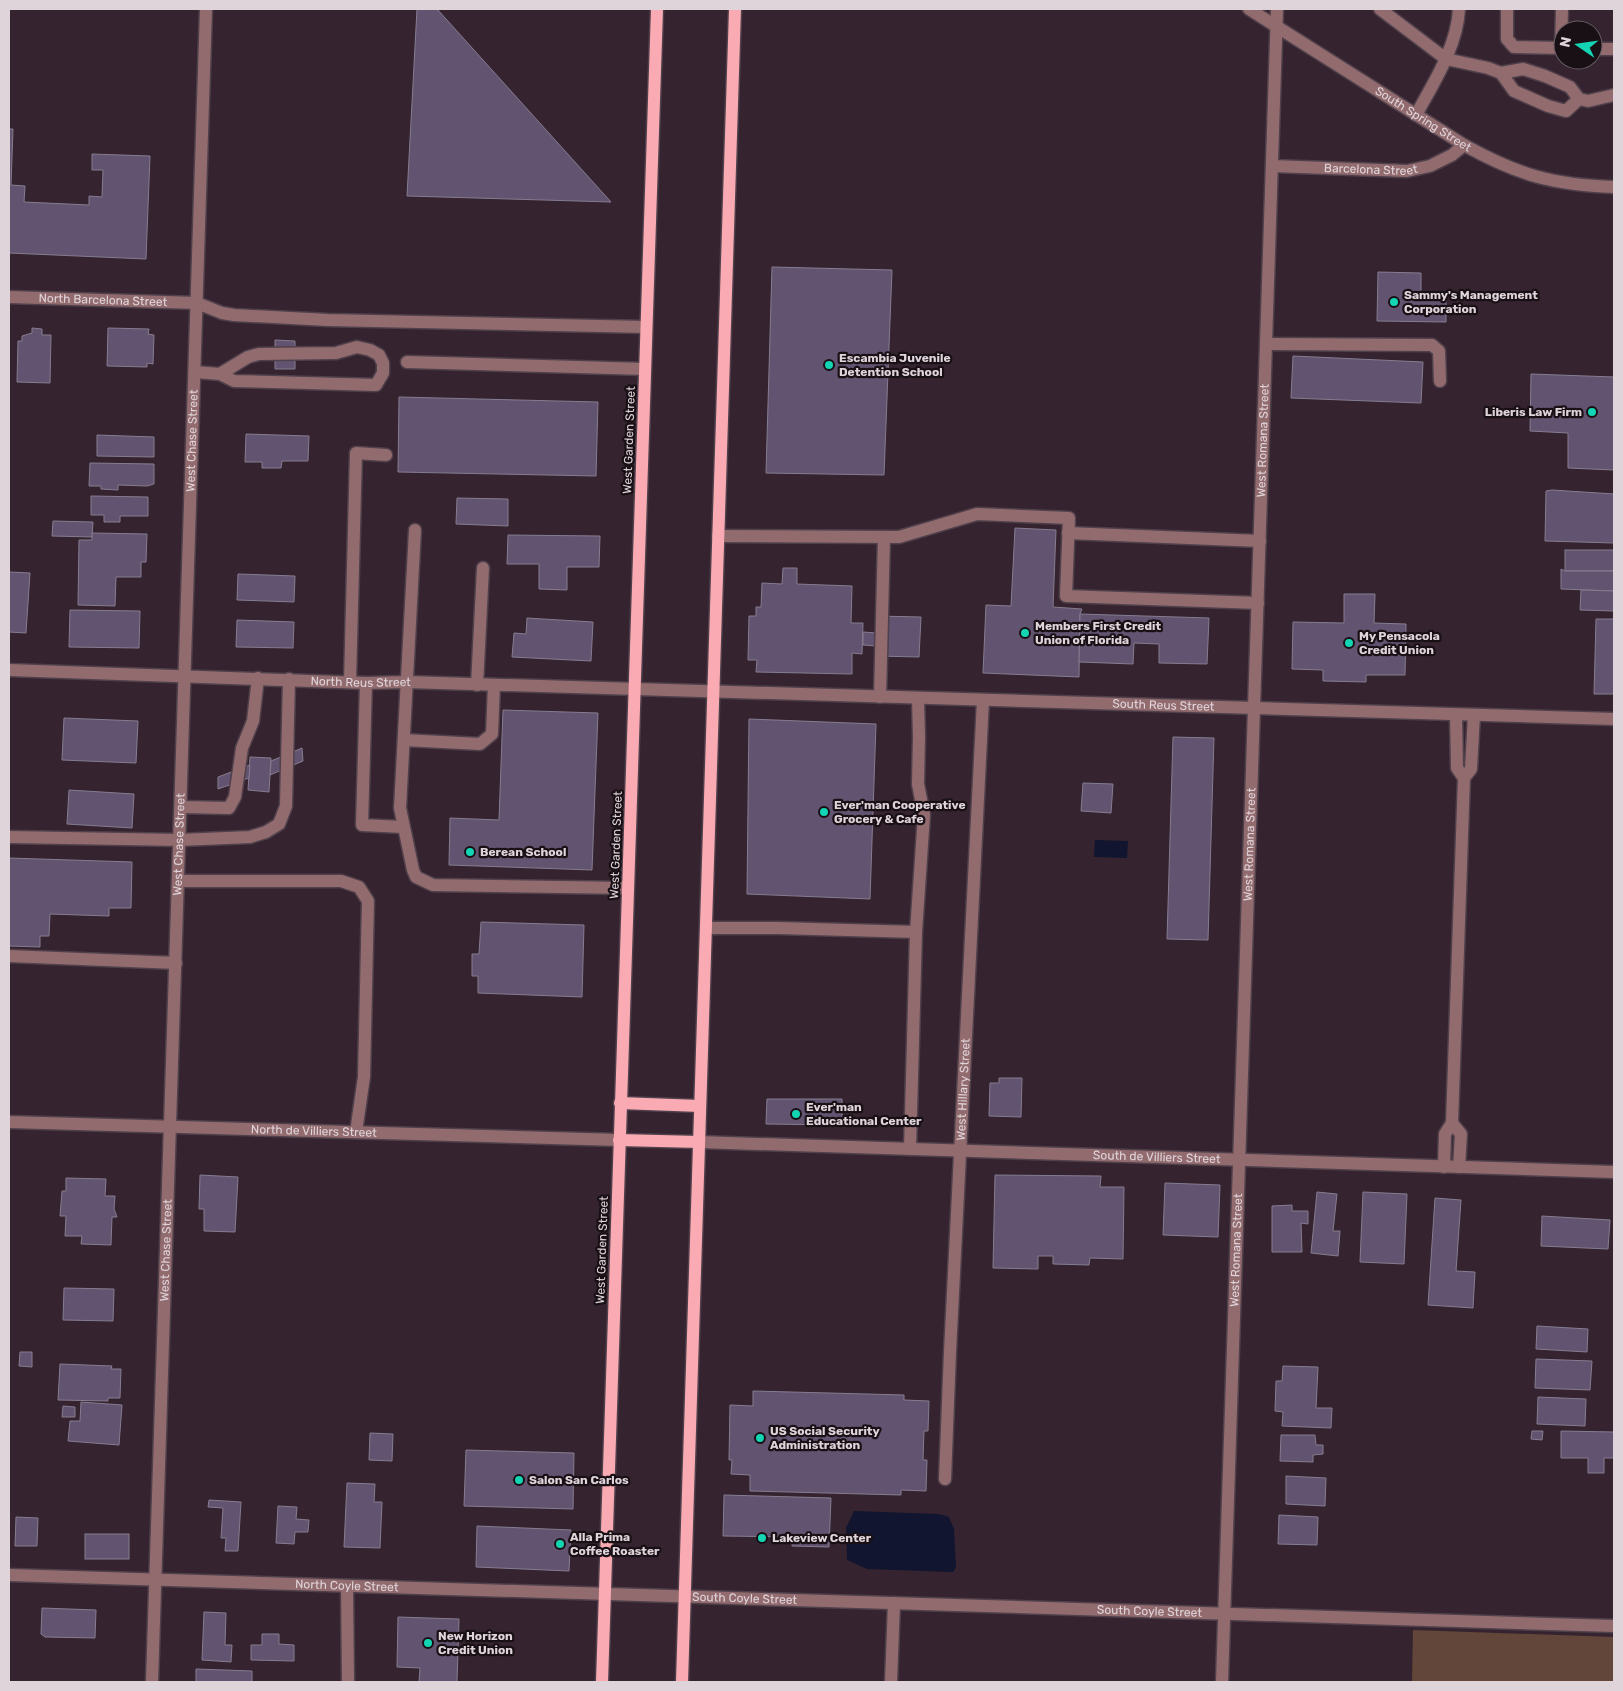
<svg xmlns="http://www.w3.org/2000/svg" width="1623" height="1691" font-family="Rubik,sans-serif">
<style>
.green{fill:#614639}
.water{fill:#11152f}
.building{fill:#625471;stroke:#867c90}
.lines{fill:none;stroke-linecap:round;stroke-linejoin:round}
.minor-casing{stroke:#50404b;stroke-width:15}
.major-casing{stroke:#50404b;stroke-width:15}
.minor{stroke:#916b6e;stroke-width:12}
.major{stroke:#faaab2;stroke-width:12}
.poi-dot{fill:#13d5b3;stroke:#181015;stroke-width:2}
.labels{text-anchor:middle;stroke-width:4.5;stroke-linejoin:round;paint-order:stroke}
.street-label{font-size:12px;fill:#e0d4db;stroke:#181015}
.poi-label{font-size:12px;font-weight:bold;fill:#e0d4db;stroke:#181015;text-anchor:start}
</style>
<rect width="100%" height="100%" fill="#35242f"/>
<path class="green" d="M 1413,1630 L 1614,1637 L 1614,1682 L 1412,1682 Z"/>
<g class="water">
<path d="M 1095,840 L 1128,841 L 1127,858 L 1094,857 Z"/>
<path d="M 854,1511 L 939,1514 L 949,1517 L 954,1529 L 956,1567 L 953,1572 L 867,1569 L 847,1560 L 846,1528 Z"/>
</g>
<g class="building">
<path d="M 417,9 L 437,9 L 611,202 L 407,196 Z"/>
<path d="M 9,129 L 13,129 L 11,185 L 25,186 L 24,202 L 89,205 L 89,196 L 102,197 L 103,170 L 92,170 L 92,154 L 150,156 L 146,259 L 9,253 Z"/>
<path d="M 772,267 L 892,270 L 884,475 L 766,473 Z"/>
<path d="M 1378,272 L 1421,273 L 1421,293 L 1446,293 L 1446,322 L 1377,321 Z"/>
<path d="M 32,328 L 42,329 L 42,335 L 51,335 L 50,383 L 17,382 L 18,341 L 22,341 L 22,336 L 32,333 Z"/>
<path d="M 108,328 L 149,329 L 148,334 L 154,335 L 153,364 L 147,363 L 147,367 L 107,366 Z"/>
<path d="M 275,340 L 295,341 L 295,369 L 275,369 Z"/>
<path d="M 1293,356 L 1423,362 L 1421,403 L 1291,398 Z"/>
<path d="M 1531,374 L 1614,377 L 1614,470 L 1568,468 L 1568,433 L 1530,431 Z"/>
<path d="M 399,397 L 598,402 L 596,476 L 398,472 Z"/>
<path d="M 246,434 L 309,436 L 308,461 L 282,461 L 281,468 L 262,468 L 262,462 L 245,462 Z"/>
<path d="M 97,435 L 154,437 L 154,457 L 97,456 Z"/>
<path d="M 90,463 L 154,464 L 154,484 L 147,486 L 118,485 L 118,490 L 101,489 L 101,486 L 89,486 Z"/>
<path d="M 1552,490 L 1614,494 L 1614,543 L 1545,541 L 1546,491 Z"/>
<path d="M 91,496 L 148,497 L 148,516 L 120,516 L 120,522 L 104,522 L 104,515 L 91,515 Z"/>
<path d="M 457,498 L 508,499 L 508,526 L 456,524 Z"/>
<path d="M 53,521 L 93,522 L 92,537 L 52,536 Z"/>
<path d="M 1015,528 L 1056,530 L 1053,607 L 1082,609 L 1080,614 L 1079,677 L 983,673 L 986,605 L 1011,606 Z"/>
<path d="M 92,533 L 147,534 L 146,562 L 141,562 L 141,577 L 116,577 L 115,606 L 78,605 L 79,540 L 92,540 Z"/>
<path d="M 508,535 L 600,536 L 599,567 L 567,567 L 567,590 L 539,589 L 539,564 L 507,564 Z"/>
<rect x="1565" y="550" width="49" height="21"/>
<path d="M 783,568 L 797,568 L 797,584 L 852,586 L 851,623 L 863,623 L 862,654 L 852,653 L 852,674 L 756,672 L 757,660 L 748,660 L 749,616 L 756,616 L 756,607 L 761,607 L 762,583 L 782,584 Z"/>
<path d="M 1561,569 L 1565,571 L 1614,571 L 1614,591 L 1561,589 Z"/>
<path d="M 9,572 L 30,573 L 26,633 L 9,632 Z"/>
<path d="M 238,574 L 295,576 L 294,602 L 237,600 Z"/>
<path d="M 1581,590 L 1614,591 L 1614,611 L 1580,610 Z"/>
<path d="M 1344,594 L 1375,594 L 1374,623 L 1406,624 L 1405,675 L 1366,675 L 1366,682 L 1323,681 L 1323,670 L 1292,669 L 1293,622 L 1344,623 Z"/>
<path d="M 70,610 L 140,611 L 139,648 L 69,647 Z"/>
<path d="M 1080,614 L 1209,618 L 1207,664 L 1159,663 L 1159,644 L 1134,643 L 1133,664 L 1079,662 Z"/>
<path d="M 876,616 L 921,617 L 919,657 L 876,656 L 876,646 L 863,645 L 863,632 L 876,633 Z"/>
<path d="M 527,618 L 593,622 L 591,661 L 512,657 L 514,633 L 526,634 Z"/>
<path d="M 1596,619 L 1614,619 L 1614,694 L 1594,694 Z"/>
<path d="M 237,620 L 294,622 L 293,648 L 236,647 Z"/>
<path d="M 503,710 L 598,713 L 592,870 L 449,865 L 450,818 L 499,820 Z"/>
<path d="M 64,718 L 138,721 L 136,763 L 62,760 Z"/>
<path d="M 749,719 L 876,724 L 870,899 L 747,894 Z"/>
<path d="M 1173,737 L 1214,738 L 1208,940 L 1167,939 Z"/>
<path d="M 302,748 L 303,761 L 270,775 L 271,761 Z"/>
<path d="M 250,757 L 271,758 L 269,792 L 248,790 Z"/>
<path d="M 250,765 L 249,778 L 218,789 L 218,777 Z"/>
<path d="M 1083,783 L 1113,784 L 1111,813 L 1081,811 Z"/>
<path d="M 69,790 L 134,794 L 132,828 L 67,824 Z"/>
<path d="M 9,858 L 132,862 L 131,908 L 109,908 L 109,916 L 50,914 L 49,936 L 40,936 L 40,947 L 9,946 Z"/>
<path d="M 481,922 L 584,925 L 582,997 L 478,993 L 478,976 L 472,976 L 472,954 L 479,954 Z"/>
<path d="M 999,1078 L 1022,1078 L 1021,1117 L 989,1116 L 990,1083 L 999,1083 Z"/>
<path d="M 767,1099 L 842,1099 L 842,1125 L 766,1124 Z"/>
<path d="M 200,1175 L 238,1177 L 235,1232 L 204,1231 L 204,1209 L 199,1209 Z"/>
<path d="M 995,1175 L 1101,1176 L 1100,1187 L 1124,1187 L 1123,1259 L 1090,1258 L 1089,1265 L 1053,1264 L 1053,1256 L 1038,1256 L 1038,1269 L 993,1268 Z"/>
<path d="M 66,1178 L 106,1179 L 105,1196 L 115,1196 L 114,1209 L 117,1217 L 112,1217 L 111,1245 L 81,1244 L 82,1236 L 65,1236 L 66,1216 L 60,1216 L 62,1191 L 66,1191 Z"/>
<path d="M 1165,1183 L 1220,1185 L 1218,1237 L 1163,1235 Z"/>
<path d="M 1317,1192 L 1337,1194 L 1333,1231 L 1340,1231 L 1338,1256 L 1311,1253 Z"/>
<path d="M 1363,1192 L 1407,1194 L 1404,1264 L 1360,1262 Z"/>
<path d="M 1435,1198 L 1461,1200 L 1456,1271 L 1475,1272 L 1473,1308 L 1428,1305 Z"/>
<path d="M 1292,1205 L 1292,1211 L 1308,1211 L 1308,1224 L 1301,1223 L 1302,1252 L 1272,1252 L 1272,1206 Z"/>
<path d="M 1542,1216 L 1610,1220 L 1608,1249 L 1541,1246 Z"/>
<path d="M 64,1288 L 114,1289 L 113,1321 L 63,1320 Z"/>
<path d="M 1537,1326 L 1588,1329 L 1587,1352 L 1536,1349 Z"/>
<path d="M 20,1352 L 32,1352 L 32,1367 L 19,1366 Z"/>
<path d="M 1536,1359 L 1592,1361 L 1590,1390 L 1535,1388 Z"/>
<path d="M 60,1364 L 112,1366 L 111,1369 L 121,1369 L 120,1398 L 108,1398 L 108,1401 L 58,1400 Z"/>
<path d="M 1283,1366 L 1318,1367 L 1316,1408 L 1332,1408 L 1331,1428 L 1282,1426 L 1283,1412 L 1275,1411 L 1276,1381 L 1282,1381 Z"/>
<path d="M 753,1391 L 904,1395 L 904,1400 L 929,1401 L 928,1431 L 924,1431 L 923,1460 L 927,1460 L 926,1491 L 901,1490 L 901,1495 L 750,1491 L 750,1475 L 731,1474 L 732,1460 L 729,1460 L 730,1405 L 753,1406 Z"/>
<path d="M 1538,1397 L 1586,1399 L 1585,1426 L 1537,1424 Z"/>
<path d="M 81,1402 L 122,1405 L 119,1445 L 68,1441 L 70,1421 L 80,1421 Z"/>
<path d="M 63,1406 L 75,1407 L 75,1417 L 62,1417 Z"/>
<path d="M 1532,1431 L 1543,1431 L 1542,1440 L 1531,1439 Z"/>
<path d="M 1561,1431 L 1614,1432 L 1614,1458 L 1604,1458 L 1604,1473 L 1588,1473 L 1588,1458 L 1561,1458 Z"/>
<path d="M 370,1433 L 393,1434 L 392,1461 L 369,1460 Z"/>
<path d="M 1281,1435 L 1315,1435 L 1316,1445 L 1323,1445 L 1323,1454 L 1313,1455 L 1313,1462 L 1280,1461 Z"/>
<path d="M 466,1450 L 574,1453 L 573,1509 L 464,1506 Z"/>
<path d="M 1286,1476 L 1326,1478 L 1325,1506 L 1286,1504 Z"/>
<path d="M 347,1483 L 375,1484 L 374,1502 L 382,1502 L 380,1548 L 344,1547 Z"/>
<path d="M 724,1495 L 831,1498 L 829,1547 L 792,1546 L 793,1537 L 723,1536 Z"/>
<path d="M 209,1500 L 241,1502 L 238,1551 L 225,1551 L 226,1538 L 221,1538 L 223,1508 L 208,1507 Z"/>
<path d="M 278,1506 L 297,1507 L 296,1519 L 309,1520 L 308,1532 L 295,1532 L 294,1544 L 276,1543 Z"/>
<path d="M 1279,1515 L 1318,1517 L 1317,1545 L 1278,1544 Z"/>
<path d="M 16,1517 L 38,1518 L 37,1546 L 15,1546 Z"/>
<path d="M 477,1526 L 571,1530 L 569,1571 L 476,1567 Z"/>
<rect x="85" y="1534" width="44" height="25"/>
<path d="M 42,1608 L 96,1610 L 95,1638 L 45,1637 L 41,1634 Z"/>
<path d="M 204,1612 L 226,1613 L 225,1645 L 232,1645 L 231,1662 L 202,1660 Z"/>
<path d="M 398,1617 L 459,1619 L 457,1682 L 419,1682 L 420,1668 L 397,1667 Z"/>
<path d="M 262,1634 L 279,1634 L 279,1644 L 294,1645 L 294,1661 L 251,1660 L 251,1645 L 262,1645 Z"/>
<path d="M 196,1669 L 252,1671 L 252,1682 L 196,1682 Z"/>
</g>
<g class="lines">
<g class="minor-casing">
<g id="minor">
<path id="s1" d="M 1249,9 L 1464,145 C 1518,175 1553,185 1614,187"/>
<path d="M 1380,9 L 1446,59 L 1488,68 L 1501,73 L 1514,91 L 1548,106 L 1566,111 L 1579,99 L 1588,101 L 1614,95"/>
<path d="M 1507,9 L 1507,39 L 1514,47 L 1563,48"/>
<path d="M 1561,48 L 1562,9"/>
<path d="M 1593,49 L 1614,49"/>
<path d="M 1501,73 L 1523,69 L 1545,76 L 1570,87 L 1579,99"/>
<path d="M 1416,115 C 1434,82 1457,47 1459,9"/>
<path id="s2" d="M 1272,166 L 1407,171 L 1430,166 L 1452,155 L 1464,145"/>
<path id="s3" d="M 9,297 L 197,303 L 222,313 L 234,315 L 328,320 L 646,327"/>
<path d="M 1266,344 L 1432,345 L 1439,351 L 1440,381"/>
<path d="M 407,362 L 645,369"/>
<path d="M 195,372 L 220,374 L 234,381 L 376,385 L 383,373 L 383,363 L 379,355 L 370,350 L 357,347 L 336,353 L 259,354 L 248,357 L 220,374"/>
<path d="M 415,530 L 400,808 L 413,870 L 416,877 L 433,885 L 628,888"/>
<path d="M 1068,533 L 1260,541"/>
<path d="M 718,536 L 899,537 L 977,514 L 1069,518 L 1066,596 L 1258,603"/>
<path id="s4" d="M 9,670 L 366,683 L 408,682 L 1614,719"/>
<path d="M 350,682 L 356,453 L 386,455"/>
<path d="M 366,683 L 362,825 L 403,827"/>
<path d="M 477,685 L 483,568"/>
<path d="M 880,697 L 884,537"/>
<path d="M 1456,715 L 1457,768 L 1464,778 L 1471,769 L 1474,715"/>
<path d="M 404,740 L 480,744 L 492,734 L 494,685"/>
<path d="M 181,807 L 229,808 L 235,797 L 242,748 L 253,721 L 258,678"/>
<path d="M 9,837 L 180,840 L 250,837 L 266,832 L 279,824 L 286,806 L 289,679"/>
<path d="M 179,881 L 341,881 L 359,887 L 368,901 L 364,1077 L 356,1132"/>
<path d="M 706,928 L 779,928 L 916,932 L 924,815 L 918,784 L 919,737 L 918,698"/>
<path d="M 9,956 L 176,963"/>
<path id="s5" d="M 9,1122 L 619,1140"/>
<path d="M 1452,1123 L 1464,778"/>
<path id="s6" d="M 699,1142 L 1614,1172"/>
<path d="M 910,1149 L 916,932"/>
<path d="M 1444,1167 L 1445,1134 L 1452,1123 L 1461,1134 L 1459,1167"/>
<path id="s7" d="M 945,1479 L 950,1352 L 983,700"/>
<path id="s8" d="M 9,1575 L 1614,1626"/>
<path d="M 347,1586 L 348,1682"/>
<path id="s9" d="M 152,1682 L 206,9"/>
<path d="M 891,1682 L 894,1603"/>
<path id="s10" d="M 1222,1682 L 1277,9"/>
</g>
</g>
<g class="major-casing">
<g id="major">
<path d="M 620,1103 L 700,1106"/>
<path d="M 619,1140 L 699,1142"/>
<path d="M 602,1682 L 657,9"/>
<path d="M 682,1682 L 735,9"/>
</g>
</g>
<use href="#minor" class="minor"/>
<use href="#major" class="major"/>
</g>
<g class="poi-dot">
<circle cx="1394" cy="302" r="5"/>
<circle cx="829" cy="365" r="5"/>
<circle cx="1592" cy="412" r="5"/>
<circle cx="1025" cy="633" r="5"/>
<circle cx="1349" cy="643" r="5"/>
<circle cx="824" cy="812" r="5"/>
<circle cx="470" cy="852" r="5"/>
<circle cx="796" cy="1114" r="5"/>
<circle cx="760" cy="1438" r="5"/>
<circle cx="519" cy="1480" r="5"/>
<circle cx="762" cy="1538" r="5"/>
<circle cx="560" cy="1544" r="5"/>
<circle cx="428" cy="1643" r="5"/>
</g>
<g class="labels">
<g class="street-label">
<text dy="4" stroke="none"><textPath href="#s1" startOffset="206">South Spring Street</textPath></text>
<text dy="4" stroke="none"><textPath href="#s2" startOffset="99">Barcelona Street</textPath></text>
<text dy="4" stroke="none"><textPath href="#s3" startOffset="94">North Barcelona Street</textPath></text>
<text transform="translate(629 440) rotate(-88)" y="4">West Garden Street</text>
<text dy="4" stroke="none"><textPath href="#s9" startOffset="1242">West Chase Street</textPath></text>
<text dy="4" stroke="none"><textPath href="#s10" startOffset="1242">West Romana Street</textPath></text>
<text dy="4" stroke="none"><textPath href="#s4" startOffset="352">North Reus Street</textPath></text>
<text dy="4" stroke="none"><textPath href="#s4" startOffset="1155">South Reus Street</textPath></text>
<text transform="translate(616 845) rotate(-88)" y="4">West Garden Street</text>
<text dy="4" stroke="none"><textPath href="#s10" startOffset="838">West Romana Street</textPath></text>
<text dy="4" stroke="none"><textPath href="#s9" startOffset="838">West Chase Street</textPath></text>
<text dy="4" stroke="none"><textPath href="#s7" startOffset="390">West Hillary Street</textPath></text>
<text dy="4" stroke="none"><textPath href="#s5" startOffset="305">North de Villiers Street</textPath></text>
<text dy="4" stroke="none"><textPath href="#s6" startOffset="458">South de Villiers Street</textPath></text>
<text dy="4" stroke="none"><textPath href="#s9" startOffset="432">West Chase Street</textPath></text>
<text transform="translate(602 1250) rotate(-88)" y="4">West Garden Street</text>
<text dy="4" stroke="none"><textPath href="#s10" startOffset="432">West Romana Street</textPath></text>
<text dy="4" stroke="none"><textPath href="#s8" startOffset="338">North Coyle Street</textPath></text>
<text dy="4" stroke="none"><textPath href="#s8" startOffset="736">South Coyle Street</textPath></text>
<text dy="4" stroke="none"><textPath href="#s8" startOffset="1141">South Coyle Street</textPath></text>
</g>
<g class="poi-label">
<text x="1404" y="299">Sammy's Management<tspan x="1404" dy="14">Corporation</tspan></text>
<text x="839" y="362">Escambia Juvenile<tspan x="839" dy="14">Detention School</tspan></text>
<text x="1582" y="416" text-anchor="end">Liberis Law Firm</text>
<text x="1035" y="630">Members First Credit<tspan x="1035" dy="14">Union of Florida</tspan></text>
<text x="1359" y="640">My Pensacola<tspan x="1359" dy="14">Credit Union</tspan></text>
<text x="834" y="809">Ever'man Cooperative<tspan x="834" dy="14">Grocery &amp; Cafe</tspan></text>
<text x="480" y="856">Berean School</text>
<text x="806" y="1111">Ever'man<tspan x="806" dy="14">Educational Center</tspan></text>
<text x="770" y="1435">US Social Security<tspan x="770" dy="14">Administration</tspan></text>
<text x="529" y="1484">Salon San Carlos</text>
<text x="570" y="1541">Alla Prima<tspan x="570" dy="14">Coffee Roaster</tspan></text>
<text x="772" y="1542">Lakeview Center</text>
<text x="438" y="1640">New Horizon<tspan x="438" dy="14">Credit Union</tspan></text>
</g>
</g>
<rect width="1623" height="1691" fill="none" stroke="#e0d4db" stroke-width="20"/>
<g transform="translate(1578 45) rotate(283)"><circle r="24" fill="#181015" stroke="#685e64"/>
<path d="M0-4L9 19L0 12L-9 19Z" fill="#13d5b3"/>
<text y="-8" font-size="14" font-weight="bold" text-anchor="middle" fill="#e0d4db">N</text>
</g>
</svg>
